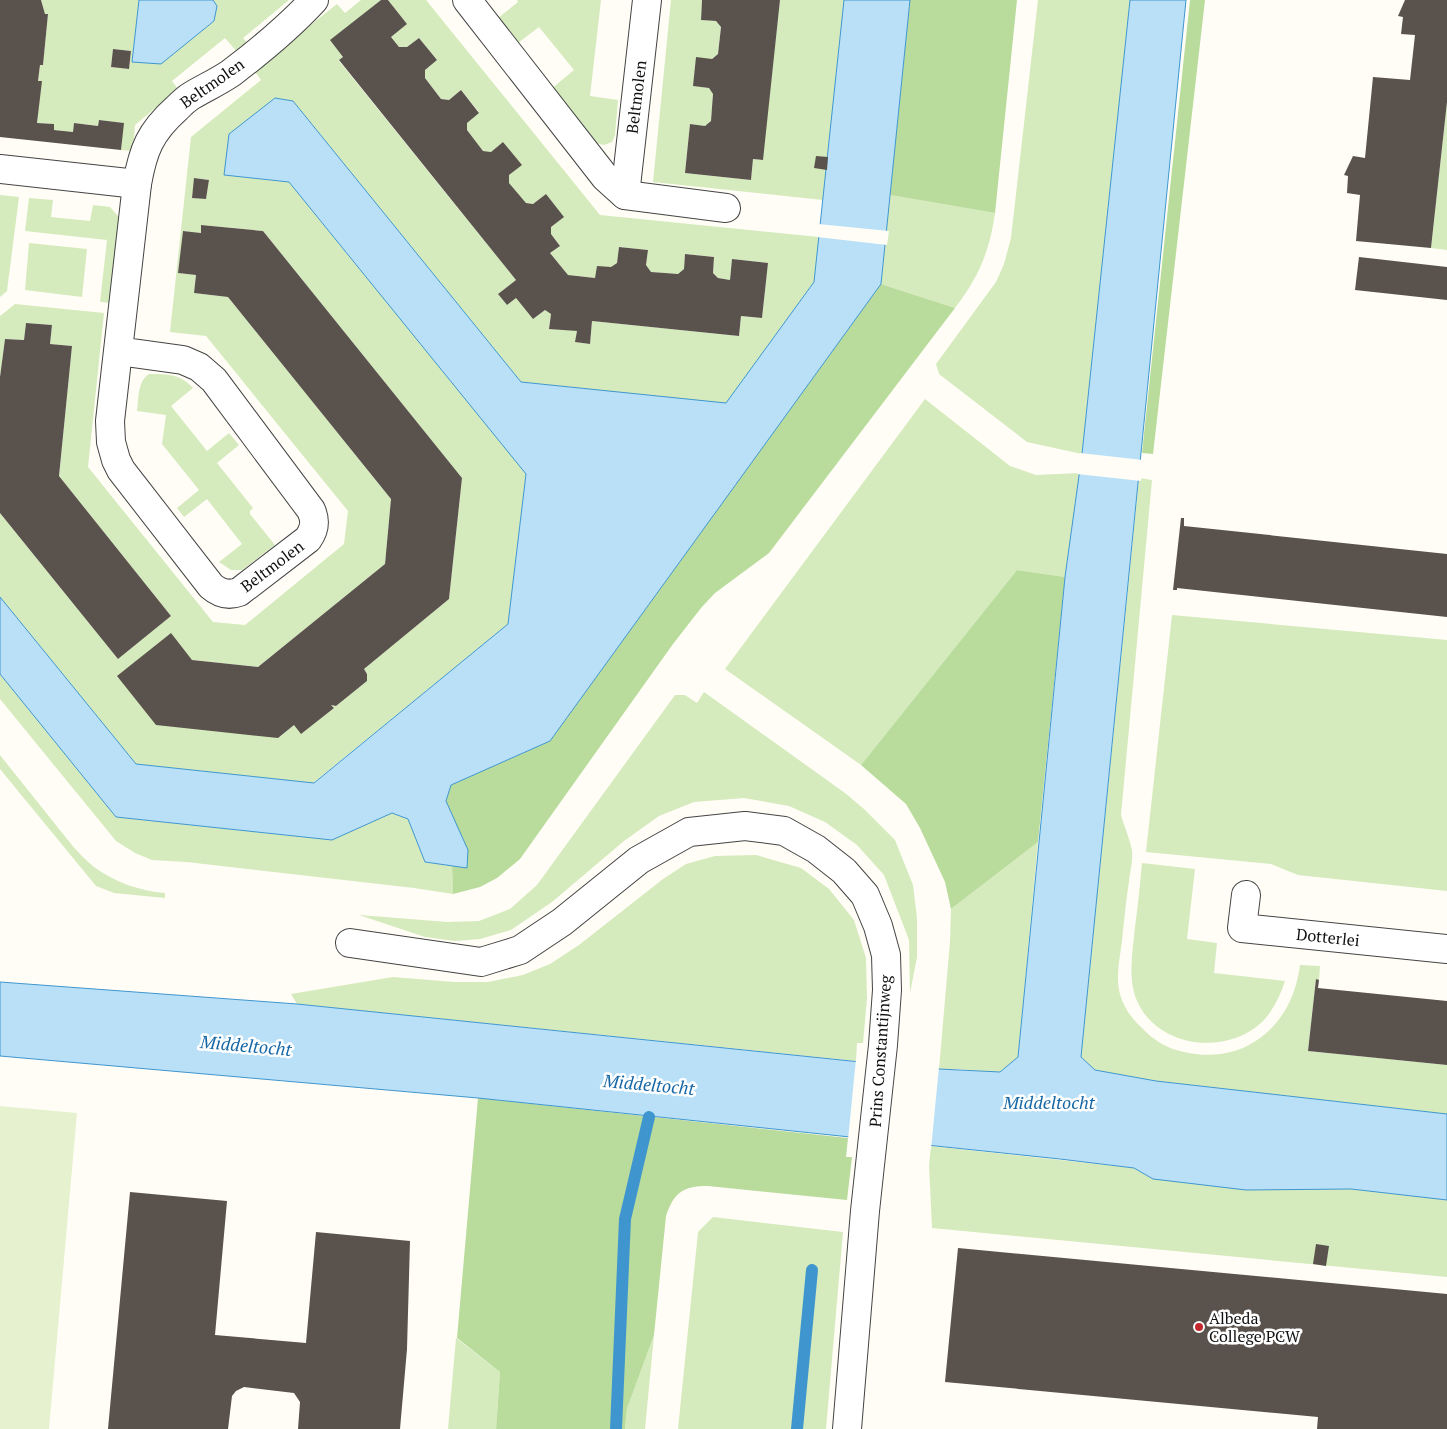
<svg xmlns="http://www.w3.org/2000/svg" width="1447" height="1429" font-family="'PT Serif',serif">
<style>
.green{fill:#d5ebbd;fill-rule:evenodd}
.forest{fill:#b9dc9c}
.pitch{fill:#e6f2cf}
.water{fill:#b9e0f7;stroke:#3f96cf}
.pier{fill:#fffdf5}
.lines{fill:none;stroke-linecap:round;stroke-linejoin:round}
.stream{stroke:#3f96cf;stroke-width:12}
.building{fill:#5a524d}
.minor-casing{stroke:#444;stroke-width:30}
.minor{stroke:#fff;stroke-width:28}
.poi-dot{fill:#c4262e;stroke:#fff;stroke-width:2}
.labels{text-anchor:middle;stroke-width:5;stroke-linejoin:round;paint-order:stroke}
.street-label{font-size:16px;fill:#111;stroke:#fff}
.poi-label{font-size:16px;fill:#111;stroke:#fff;text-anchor:start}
.water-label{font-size:18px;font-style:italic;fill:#1768a6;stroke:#fff}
</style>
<rect width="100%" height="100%" fill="#fffdf5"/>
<g class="green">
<path d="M 41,0 L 139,0 L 132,61 L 206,28 L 214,21 L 217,6 L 213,0 L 289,0 L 243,38 L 250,46 L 239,54 L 225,38 L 172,81 L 178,89 L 135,125 L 133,151 L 121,150 L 123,123 L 99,120 L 98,126 L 74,123 L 73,132 L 54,130 L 54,124 L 37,123 L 41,81 L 38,81 L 40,65 L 43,65 L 48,14 L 45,14 ZM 113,49 L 131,51 L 129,69 L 111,67 Z"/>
<path d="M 361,0 L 381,0 L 331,40 L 343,57 L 339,61 L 516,280 L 498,294 L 507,305 L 516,298 L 533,319 L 545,310 L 551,314 L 549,328 L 577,331 L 576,342 L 590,344 L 592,321 L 739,336 L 741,316 L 762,318 L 768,263 L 732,259 L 730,280 L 718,278 L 713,273 L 714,257 L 685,254 L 684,269 L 678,274 L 651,272 L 646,265 L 648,250 L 619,247 L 617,263 L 595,278 L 568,275 L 550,253 L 560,246 L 551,234 L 551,227 L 563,217 L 546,194 L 533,204 L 526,203 L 509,183 L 509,175 L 521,165 L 503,142 L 491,152 L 483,151 L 467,130 L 467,123 L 479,112 L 461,90 L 449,100 L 441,99 L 425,78 L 425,70 L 437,60 L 419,38 L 407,47 L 399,47 L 391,37 L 407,24 L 388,0 L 426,0 L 600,215 L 819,237 L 814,282 L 726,404 L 521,382 L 293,101 L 224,175 L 289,182 L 526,473 L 508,624 L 313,783 L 136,764 L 0,597 L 0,513 L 118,659 L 171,616 L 59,476 L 72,346 L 50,344 L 52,325 L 26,323 L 24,340 L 5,339 L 0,377 L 0,316 L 15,304 L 104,313 L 88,467 L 213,622 L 245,625 L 344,544 L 348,511 L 206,336 L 170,332 L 191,137 L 261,80 L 254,70 L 337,4 L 345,13 ZM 195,178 L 209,180 L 206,199 L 192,197 ZM 202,225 L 263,231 L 462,478 L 449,599 L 364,669 L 367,674 L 367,681 L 336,706 L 331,705 L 334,708 L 294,725 L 278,738 L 117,677 L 170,634 L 192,660 L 258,667 L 385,564 L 391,499 L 228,297 L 194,293 L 196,275 L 178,273 L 183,231 L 201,233 Z"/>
<path d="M 517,0 L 601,0 L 590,96 L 618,100 L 615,135 L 612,142 L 604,145 L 596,143 L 551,89 L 574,70 L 539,27 L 518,43 L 498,18 L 518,2 Z"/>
<path d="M 671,0 L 702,0 L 701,20 L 716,21 L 721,27 L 718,54 L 695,72 L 694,86 L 709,88 L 713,94 L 711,121 L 705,126 L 690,124 L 685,173 L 751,180 L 753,159 L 762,160 L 780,0 L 844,0 L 823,200 L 653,182 Z"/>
<path d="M 1038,0 L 1130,0 L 1082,454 L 1027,442 L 939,374 L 936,364 L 996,282 L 1004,264 L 1011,238 Z"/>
<path d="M 1447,102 L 1447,250 L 1431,248 Z"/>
<path d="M 0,195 L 19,197 L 7,291 L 0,297 Z"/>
<path d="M 890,195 L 995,213 C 990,251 978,278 955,308 L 881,284 Z"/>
<path d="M 29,198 L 53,200 L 51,217 L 90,221 L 93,205 L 110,207 L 125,224 L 113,303 L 100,302 L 107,240 L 25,231 Z"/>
<path d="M 29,243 L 87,249 L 82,297 L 25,290 Z"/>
<path d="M 149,374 C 167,374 181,374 193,388 L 171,406 L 207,451 L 229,433 L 239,445 L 217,463 L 253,508 L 250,511 L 250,514 L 275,545 L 242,570 L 231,570 L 219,562 L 242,544 L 207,499 L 184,517 L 177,508 L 199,490 L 162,444 L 166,415 L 137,411 C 139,398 137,382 149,374 Z"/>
<path d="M 925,399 L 1010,466 L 1036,475 L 1080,473 L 1065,577 L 1017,570 L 861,765 L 725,669 Z"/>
<path d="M 1139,478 L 1152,480 L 1121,815 C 1124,826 1130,839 1132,851 C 1133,860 1130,872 1129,881 C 1126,901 1124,921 1122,941 C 1120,957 1116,974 1119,990 C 1122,1005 1131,1018 1142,1028 C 1153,1040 1168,1049 1184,1052 C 1210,1058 1238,1055 1260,1038 C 1284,1020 1296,995 1300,965 L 1320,966 L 1319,980 L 1316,980 L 1308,1051 L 1447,1065 L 1447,1114 L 1156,1081 L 1095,1070 L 1081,1058 Z"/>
<path d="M 1172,615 L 1447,640 L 1447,891 L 1298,875 L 1271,864 L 1146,852 Z"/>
<path d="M 0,674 L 116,817 L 332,840 L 392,813 L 408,819 L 425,862 L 452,866 L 453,894 L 414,888 L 187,862 L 152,860 L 135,853 L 116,841 L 0,699 Z"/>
<path d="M 704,692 L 845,793 L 864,809 L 895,840 L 913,885 L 917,918 L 917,957 L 910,993 L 909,940 L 884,875 L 857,845 L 825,822 L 789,806 L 744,798 L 694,802 L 659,816 L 624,841 L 552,902 L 511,930 L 480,939 L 455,941 L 425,937 L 359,915 L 448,922 L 479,921 L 510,909 L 537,885 L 675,695 L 685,695 L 697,703 Z"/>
<path d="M 0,755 C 18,778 37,801 55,824 C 67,839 79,855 94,867 C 114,882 140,891 165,893 L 165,898 L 114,893 L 96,886 L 0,769 Z"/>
<path d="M 1038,842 L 1018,1057 L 1000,1072 L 957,1069 L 939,1069 L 950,942 L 951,909 Z"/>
<path d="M 756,855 L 801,868 L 829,889 L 854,920 L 866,958 L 867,998 L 863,1043 L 857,1043 L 856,1061 L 297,1004 L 291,994 L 393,977 L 454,982 L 488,982 L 523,975 L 550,964 L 579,945 L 663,879 L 686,864 L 715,856 Z"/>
<path d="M 1142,863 L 1195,869 L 1187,939 L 1217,943 L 1214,973 L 1285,981 C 1280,996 1274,1009 1263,1021 C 1225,1058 1153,1047 1135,996 C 1128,973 1133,950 1135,927 C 1138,906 1140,884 1142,863 Z"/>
<path d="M 931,1146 L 1134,1168 L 1153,1179 L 1351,1189 L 1447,1200 L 1447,1277 L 932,1228 L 929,1165 Z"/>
<path d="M 713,1217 L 843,1232 L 826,1429 L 678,1429 L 698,1232 Z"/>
<path d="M 654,1335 L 645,1429 L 625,1429 L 627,1409 Z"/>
<path d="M 456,1338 L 500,1372 L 496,1429 L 448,1429 Z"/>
</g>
<g class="forest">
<path d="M 910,0 L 1017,0 L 995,213 L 890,195 Z"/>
<path d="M 1190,0 L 1205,0 L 1153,454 L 1142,453 Z"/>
<path d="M 881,284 L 955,308 L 769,553 L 715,593 L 701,608 L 673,644 L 520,859 L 497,878 L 480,887 L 453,894 L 452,866 L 467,868 L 446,801 L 451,785 L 550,741 Z"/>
<path d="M 1017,570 L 1065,577 L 1038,842 L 951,909 L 945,882 L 920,828 L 906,804 L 861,765 Z"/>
<path d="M 478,1098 L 848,1138 L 846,1157 L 852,1157 L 847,1200 L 708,1186 C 682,1186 674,1193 666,1216 L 654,1335 L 627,1409 L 625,1429 L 496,1429 L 500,1372 L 457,1338 Z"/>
</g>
<path class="pitch" d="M 0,1106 L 77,1113 L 49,1429 L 0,1429 Z"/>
<g class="water">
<path d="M 139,0 L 213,0 L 217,6 L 214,21 L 161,64 L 132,62 Z"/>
<path d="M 844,0 L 910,0 L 881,284 L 550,741 L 451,785 L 446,801 L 468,850 L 467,868 L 425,862 L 408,819 L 392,813 L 332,840 L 116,817 L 0,674 L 0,597 L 136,764 L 314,783 L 508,624 L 526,474 L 289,182 L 224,175 L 229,134 L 275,98 L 293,101 L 521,382 L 726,403 L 814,282 Z"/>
<path d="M 1130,0 L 1186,0 L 1081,1057 L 1095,1070 L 1156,1081 L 1447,1114 L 1447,1200 L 1351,1189 L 1246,1190 L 1153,1179 L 1134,1168 L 1060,1159 L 478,1098 L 0,1056 L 0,982 L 297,1004 L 919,1068 L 1000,1072 L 1018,1057 L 1065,577 L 1082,454 Z"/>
</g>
<g class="pier">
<path d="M 818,224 L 889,231 L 887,245 L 817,237 Z"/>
<path d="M 1080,453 L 1143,460 L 1141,481 L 1077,474 Z"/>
<path d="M 856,1059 L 939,1067 L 931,1149 L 848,1140 Z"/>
</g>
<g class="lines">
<g class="stream">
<path d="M 616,1429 L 625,1219 L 649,1117"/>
<path d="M 797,1429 L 812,1270"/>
</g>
</g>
<g class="building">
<path d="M 0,0 L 41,0 L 45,14 L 48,14 L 43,65 L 40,65 L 38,81 L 42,81 L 37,123 L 54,124 L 54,130 L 73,132 L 74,123 L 98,126 L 99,120 L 124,123 L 121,150 L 0,137 Z"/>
<path d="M 381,0 L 388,0 L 407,24 L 391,37 L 399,47 L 407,47 L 419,38 L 437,60 L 425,70 L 425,78 L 441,99 L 449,100 L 461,90 L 479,113 L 467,123 L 467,130 L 483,151 L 491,152 L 503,142 L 522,165 L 509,175 L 509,183 L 526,203 L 533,204 L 546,194 L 564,217 L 551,227 L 551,234 L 560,246 L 550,253 L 568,275 L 595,278 L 597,266 L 611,267 L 617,263 L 619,247 L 648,250 L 646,265 L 651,272 L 665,273 L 678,274 L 684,269 L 685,254 L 714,257 L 713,273 L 718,278 L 730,280 L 732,259 L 768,263 L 762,318 L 741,316 L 739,336 L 592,321 L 590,344 L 575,342 L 577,331 L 549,329 L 551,314 L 545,310 L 533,319 L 516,298 L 507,305 L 498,294 L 516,280 L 339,60 L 343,57 L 330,40 Z"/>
<path d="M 702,0 L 780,0 L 763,160 L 753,159 L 751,180 L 685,173 L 690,124 L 705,126 L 711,121 L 712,107 L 713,94 L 709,88 L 693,86 L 696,57 L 712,59 L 718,54 L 721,27 L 716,21 L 701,20 Z"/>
<path d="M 1405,0 L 1447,0 L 1447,102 L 1431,248 L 1356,241 L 1360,195 L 1347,193 L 1348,176 L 1344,175 L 1353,156 L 1365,158 L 1373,77 L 1410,80 L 1415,35 L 1401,34 L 1403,17 L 1398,16 Z"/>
<path d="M 113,49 L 131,51 L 129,69 L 111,67 Z"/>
<path d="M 816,156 L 828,157 L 827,170 L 814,168 Z"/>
<path d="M 194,178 L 209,180 L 206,199 L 192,198 Z"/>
<path d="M 201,225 L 263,231 L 462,478 L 449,599 L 364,669 L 367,674 L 367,681 L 336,706 L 331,705 L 334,708 L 301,734 L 294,725 L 278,738 L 156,725 L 117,676 L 171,633 L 192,660 L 258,667 L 385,564 L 391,499 L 228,297 L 194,293 L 196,275 L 178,273 L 183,231 L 201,233 Z"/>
<path d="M 1359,257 L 1447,267 L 1447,300 L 1355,290 Z"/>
<path d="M 26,323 L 52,325 L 50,344 L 72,346 L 59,476 L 171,616 L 118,659 L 0,513 L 0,377 L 5,339 L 24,340 Z"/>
<path d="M 1181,518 L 1184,518 L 1184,526 L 1447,554 L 1447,617 L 1177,588 L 1177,590 L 1173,590 Z"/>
<path d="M 1316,979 L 1319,980 L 1318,988 L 1447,1001 L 1447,1065 L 1308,1051 Z"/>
<path d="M 130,1192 L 227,1201 L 215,1335 L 306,1343 L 316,1232 L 410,1241 L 407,1349 L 400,1429 L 298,1429 L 300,1402 L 294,1393 L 244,1387 L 236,1391 L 232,1396 L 228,1429 L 108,1429 Z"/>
<path d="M 1316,1244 L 1329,1246 L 1326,1266 L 1313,1264 Z"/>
<path d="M 958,1248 L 1447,1294 L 1447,1429 L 1317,1429 L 1318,1417 L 945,1382 Z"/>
</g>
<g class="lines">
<g class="minor-casing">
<g id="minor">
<path d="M 467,0 L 605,177 L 625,195 L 726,208"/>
<path d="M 0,169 L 137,184"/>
<path d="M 625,195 L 647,0"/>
<path d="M 118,351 L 183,360 L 199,367 L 214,380 L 311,510 C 316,521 315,529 308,539 L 239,592 C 228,596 219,593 211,586 L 121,470 L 116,460 L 111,442 L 110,421 L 137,184 C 143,150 150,132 177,108 C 181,104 186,99 191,96 C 204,88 218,82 231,73 C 260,51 289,27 314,0"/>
<path d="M 1246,895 L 1242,928 L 1447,949"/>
<path d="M 350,943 L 481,962 L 520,950 L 562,922 L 639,860 L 689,832 L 745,826 L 784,831 L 816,849 L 844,871 L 865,895 L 878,926 L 886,955 L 887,990 L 883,1045 L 865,1211 L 847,1429"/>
</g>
</g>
<use href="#minor" class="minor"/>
</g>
<circle class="poi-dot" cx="1199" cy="1327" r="5"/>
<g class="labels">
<g class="street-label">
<text transform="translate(212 83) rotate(-35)" y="6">Beltmolen</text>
<text transform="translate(636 97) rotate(-83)" y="6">Beltmolen</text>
<text transform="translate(272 566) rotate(-37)" y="6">Beltmolen</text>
<text transform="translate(1328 937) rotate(6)" y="6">Dotterlei</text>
<text transform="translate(880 1051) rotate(-86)" y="6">Prins Constantijnweg</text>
</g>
<g class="poi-label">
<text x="1209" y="1324">Albeda<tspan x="1209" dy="18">College PCW</tspan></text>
</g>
<g class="water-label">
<text transform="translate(246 1046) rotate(5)" y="6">Middeltocht</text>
<text transform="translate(649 1085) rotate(5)" y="6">Middeltocht</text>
<text x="1049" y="1109">Middeltocht</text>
</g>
</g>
</svg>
